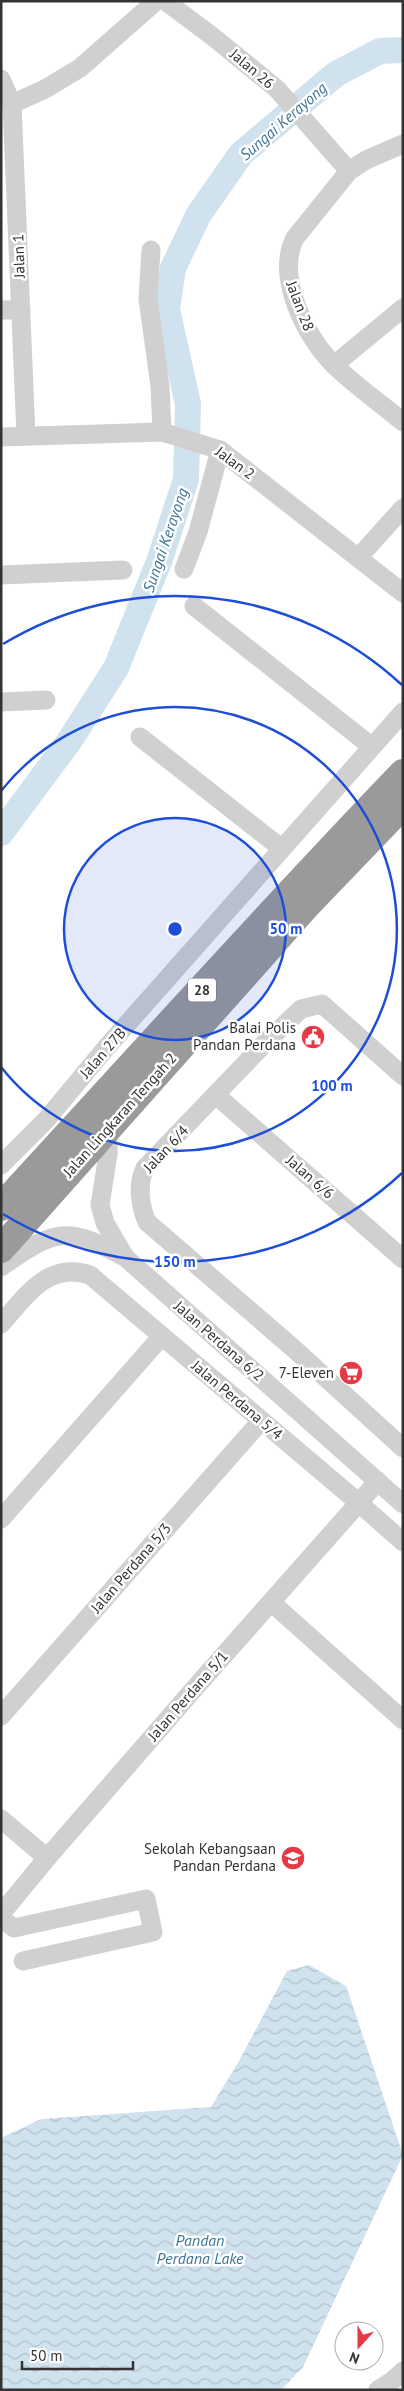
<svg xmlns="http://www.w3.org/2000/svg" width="404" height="2391" font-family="'PT Sans',sans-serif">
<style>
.water{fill:url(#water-waves)}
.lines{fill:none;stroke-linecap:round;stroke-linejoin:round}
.river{stroke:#cfe2ee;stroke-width:26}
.minor{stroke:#d0d0d0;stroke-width:19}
.highway{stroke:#9a9a9a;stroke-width:28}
.ring{fill:none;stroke:#1d4ed8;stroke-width:2.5}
.labels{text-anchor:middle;stroke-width:5;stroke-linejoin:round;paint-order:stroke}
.shield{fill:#fff;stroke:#707070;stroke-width:1}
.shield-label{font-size:14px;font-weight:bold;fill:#333}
.street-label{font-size:15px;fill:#333;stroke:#fff}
.poi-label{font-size:15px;fill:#333;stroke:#fff;text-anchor:end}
.water-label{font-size:16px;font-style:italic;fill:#3f7597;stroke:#fff}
.centre{fill:#1d4ed8;stroke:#fff;stroke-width:2.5}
.ring-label{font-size:15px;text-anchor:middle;font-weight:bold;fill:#1d4ed8;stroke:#fff;stroke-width:5;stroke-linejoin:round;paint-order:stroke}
</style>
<defs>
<pattern id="water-waves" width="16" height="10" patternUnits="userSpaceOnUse" patternTransform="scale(1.25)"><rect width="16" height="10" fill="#cfe2ee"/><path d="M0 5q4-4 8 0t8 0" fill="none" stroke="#b2c2cd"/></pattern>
</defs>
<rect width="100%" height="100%" fill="#fff"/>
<path class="water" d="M 309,1965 L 346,1986 L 403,2155 L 303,2367 L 281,2390 L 1,2390 L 1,2138 L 41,2119 L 211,2107 L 239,2061 L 287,1971 Z"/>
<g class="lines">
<path class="river" d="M 1,833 L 70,740 L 116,668 L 160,559 L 186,479 L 188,404 L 167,309 L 173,268 L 199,214 L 241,154 L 336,74 L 380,51 L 403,50"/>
<g class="minor">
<path d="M 165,1 L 212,36 L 277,89 L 349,171"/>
<path d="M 1,79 L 12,104 L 26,436"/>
<path d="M 12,104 L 45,89 L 80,68 L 156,1"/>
<path d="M 403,144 L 366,160 L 349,171 L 295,238 C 275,277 306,338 335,366 C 356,386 380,403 403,422"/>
<path d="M 151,250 L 148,299 L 160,386 L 162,432"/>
<path d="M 1,310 L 21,310"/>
<path d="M 334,365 L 403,308"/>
<path d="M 1,437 L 162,432 L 220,450 L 403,593"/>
<path d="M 358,558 L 403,508"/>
<path d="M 184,569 L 198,532 L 220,450"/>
<path d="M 1,575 L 123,570"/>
<path d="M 194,606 L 371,746"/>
<path d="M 1,702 L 46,700"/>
<path d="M 140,737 L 281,848"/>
<path d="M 403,1076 L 322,1004 L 301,1009 L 265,1043 L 145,1168 C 137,1184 140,1206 147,1222 L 293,1348 L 403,1448"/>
<path d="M 217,1096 L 403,1259"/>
<path d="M 108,1128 L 108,1154 L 100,1205 L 105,1223 L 125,1257"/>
<path d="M 1,1165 L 46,1120 L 105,1049 L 403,712"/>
<path d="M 1,1267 C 55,1229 67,1225 126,1258 L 403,1504"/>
<path d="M 1,1324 C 26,1296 48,1261 90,1275 L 359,1503 L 403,1542"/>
<path d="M 1,1519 L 162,1336"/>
<path d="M 272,1603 L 403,1720"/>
<path d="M 1,1716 L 261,1421"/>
<path d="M 1,1819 L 47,1858"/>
<path d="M 1,1914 L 47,1858 L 194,1689 L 378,1481"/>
<path d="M 1,1919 L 14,1928 L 146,1899 L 153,1932 L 23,1961"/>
<path d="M 378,2390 L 392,2381 L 403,2371"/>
</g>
<g class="highway">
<path d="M 1,1207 C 135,1062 266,915 403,773"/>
<path d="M 1,1249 L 307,905 L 403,805"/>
</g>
</g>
<circle cx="175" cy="929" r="111" fill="#1d4ed8" fill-opacity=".12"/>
<g class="ring">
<circle cx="175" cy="929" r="111"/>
<path d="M1 791A222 222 0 1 1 1 1067"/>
<path d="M402 1173A333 333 0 0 1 3 1214M3 644A333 333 0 0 1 402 685"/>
</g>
<defs>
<g id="civic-disc" transform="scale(1.25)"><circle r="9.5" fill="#e63946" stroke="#fff"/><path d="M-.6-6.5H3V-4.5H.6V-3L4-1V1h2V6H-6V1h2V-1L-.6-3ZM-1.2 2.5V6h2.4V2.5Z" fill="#fff"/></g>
<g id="supermarket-disc" transform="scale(1.25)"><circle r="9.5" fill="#e63946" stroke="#fff"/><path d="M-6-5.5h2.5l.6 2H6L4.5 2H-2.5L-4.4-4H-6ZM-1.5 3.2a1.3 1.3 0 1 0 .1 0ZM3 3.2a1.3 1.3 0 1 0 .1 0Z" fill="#fff"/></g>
<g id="school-disc" transform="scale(1.25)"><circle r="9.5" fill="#e63946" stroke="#fff"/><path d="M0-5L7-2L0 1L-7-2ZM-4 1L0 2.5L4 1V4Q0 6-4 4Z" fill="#fff"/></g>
</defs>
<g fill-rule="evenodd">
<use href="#civic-disc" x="313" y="1037"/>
<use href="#supermarket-disc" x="351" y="1373"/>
<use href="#school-disc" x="293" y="1858"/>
</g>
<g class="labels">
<rect class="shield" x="188" y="978.5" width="28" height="23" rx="4"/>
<g class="shield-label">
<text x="202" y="995">28</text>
</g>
<g class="street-label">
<text transform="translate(252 69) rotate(40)" y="5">Jalan 26</text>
<text transform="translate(19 256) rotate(-92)" y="5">Jalan 1</text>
<text transform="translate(300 306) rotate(69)" y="5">Jalan 28</text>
<text transform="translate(235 463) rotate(36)" y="5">Jalan 2</text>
<text transform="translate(103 1053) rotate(-49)" y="5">Jalan 27B</text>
<text transform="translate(120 1115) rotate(-48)" y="5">Jalan Lingkaran Tengah 2</text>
<text transform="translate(166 1149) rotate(-47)" y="5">Jalan 6/4</text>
<text transform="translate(310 1177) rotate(41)" y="5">Jalan 6/6</text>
<text transform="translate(219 1341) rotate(41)" y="5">Jalan Perdana 6/2</text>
<text transform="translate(237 1400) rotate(40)" y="5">Jalan Perdana 5/4</text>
<text transform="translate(131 1568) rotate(-49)" y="5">Jalan Perdana 5/3</text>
<text transform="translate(188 1696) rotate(-49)" y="5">Jalan Perdana 5/1</text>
</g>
<g class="poi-label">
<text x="296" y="1033">Balai Polis<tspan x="296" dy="17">Pandan Perdana</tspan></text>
<text x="334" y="1378">7-Eleven</text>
<text x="276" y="1854">Sekolah Kebangsaan<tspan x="276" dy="17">Pandan Perdana</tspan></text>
</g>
<g class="water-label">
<text transform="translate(283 121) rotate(-41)" y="6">Sungai Kerayong</text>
<text transform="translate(165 540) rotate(-71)" y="6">Sungai Kerayong</text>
<text x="200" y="2246">Pandan<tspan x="200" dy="18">Perdana Lake</tspan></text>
</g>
</g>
<circle cx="175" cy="929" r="8" class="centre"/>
<g class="ring-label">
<text x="286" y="934">50 m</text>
<text x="332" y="1091">100 m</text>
<text x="175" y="1267">150 m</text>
</g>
<rect width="404" height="2391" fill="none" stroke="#333333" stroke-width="5"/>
<g transform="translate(359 2346) rotate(201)"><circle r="24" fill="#ffffff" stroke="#adadad"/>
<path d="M0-4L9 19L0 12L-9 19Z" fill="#e63946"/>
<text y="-8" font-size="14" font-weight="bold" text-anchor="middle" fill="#333333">N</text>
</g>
<path d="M22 2361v8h111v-8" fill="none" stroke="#333333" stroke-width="2.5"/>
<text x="30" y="2361" font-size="15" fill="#333333" stroke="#ffffff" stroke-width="4" paint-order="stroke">50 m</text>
</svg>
